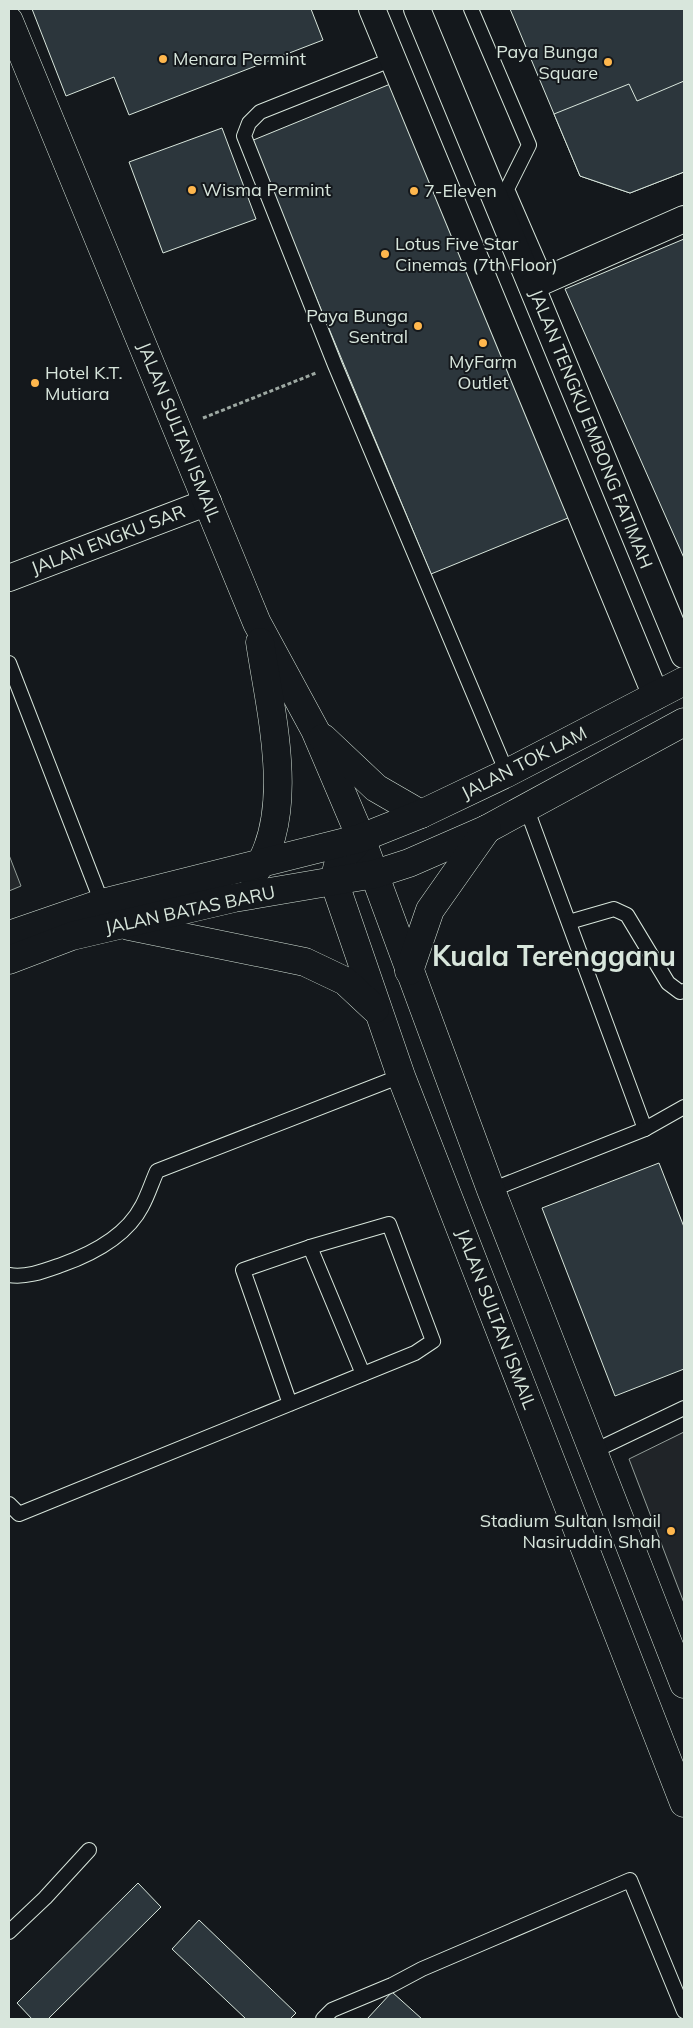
<svg xmlns="http://www.w3.org/2000/svg" width="693" height="2028" font-family="Mulish,sans-serif">
<style>
.green{fill:#202428;stroke:#939e99}
.parking{fill:#24282b;stroke:#939e99}
.building{fill:#2c363c;stroke:#d8e6dc}
.lines{fill:none;stroke-linecap:round;stroke-linejoin:round}
.lane-casing{stroke:#d8e6dc;stroke-width:16}
.street-casing{stroke:#d8e6dc;stroke-width:28}
.secondary-casing{stroke:#d8e6dc;stroke-width:29}
.path{stroke:#9da8a2;stroke-width:3;stroke-dasharray:4 2.5;stroke-linecap:butt}
.lane{stroke:#14181c;stroke-width:14}
.street{stroke:#14181c;stroke-width:26}
.secondary{stroke:#14181c;stroke-width:28}
.poi-dot{fill:#ffb74d;stroke:#14181c;stroke-width:2}
.labels{text-anchor:middle;stroke-width:4;stroke-linejoin:round;paint-order:stroke}
.poi-label{font-size:18px;fill:#d8e6dc;stroke:#14181c;text-anchor:start}
.street-label{font-size:18px;fill:#d8e6dc;stroke:#14181c}
.town-label{font-size:28px;font-weight:bold;fill:#d8e6dc;stroke:#14181c}
</style>
<rect width="100%" height="100%" fill="#14181c"/>
<path class="green" d="M 684,1432 L 684,1603 L 629,1459 Z"/>
<path class="parking" d="M 9,855 L 21,886 L 9,891 Z"/>
<g class="building">
<path d="M 32,9 L 311,9 L 323,40 L 129,115 L 114,77 L 66,96 Z"/>
<path d="M 510,9 L 684,9 L 684,172 L 630,193 L 580,176 Z"/>
<path d="M 405,78 L 585,511 L 431,574 L 251,141 Z"/>
<path d="M 684,81 L 684,172 L 630,193 L 580,176 L 554,114 L 629,84 L 637,101 Z"/>
<path d="M 222,128 L 256,219 L 163,253 L 129,162 Z"/>
<path d="M 684,239 L 684,558 L 565,289 Z"/>
<path d="M 659,1163 L 684,1227 L 684,1369 L 615,1396 L 542,1208 Z"/>
<path d="M 138,1883 L 161,1907 L 48,2019 L 32,2019 L 17,2003 Z"/>
<path d="M 199,1920 L 296,2013 L 290,2019 L 246,2019 L 172,1949 Z"/>
<path d="M 392,1992 L 422,2019 L 367,2019 Z"/>
</g>
<g class="lines">
<g class="lane-casing">
<g id="lane">
<path d="M 471,9 L 529,145 L 507,189 L 546,279"/>
<path d="M 393,59 L 260,112 L 249,123 L 244,136 L 335,365 L 507,773"/>
<path d="M 9,663 L 102,903"/>
<path d="M 526,807 L 645,1129"/>
<path d="M 569,922 L 614,909 L 627,915 L 668,983 L 680,992 L 684,991"/>
<path d="M 491,1190 L 645,1129 L 684,1107"/>
<path d="M 310,1247 L 363,1374"/>
<path d="M 9,1275 C 26,1278 44,1271 61,1265 C 92,1254 126,1237 142,1206 C 148,1195 152,1182 157,1171 L 401,1076"/>
<path d="M 592,1452 L 684,1408"/>
<path d="M 9,1504 L 19,1514 L 415,1353 L 433,1341 L 389,1224 L 310,1247 L 243,1270 L 290,1404"/>
<path d="M 9,1932 L 45,1898 L 89,1850"/>
<path d="M 323,2019 L 332,2010 L 392,1985 L 422,1969 L 630,1880 L 684,2011"/>
</g>
</g>
<g class="street-casing">
<g id="street">
<path d="M 372,9 L 656,696"/>
<path d="M 417,9 L 684,655"/>
<path d="M 532,286 L 684,219"/>
<path d="M 9,578 L 208,502"/>
</g>
</g>
<g class="secondary-casing">
<g id="secondary">
<path d="M 9,21 L 257,623 L 315,730 L 361,838 L 491,1190 L 684,1684"/>
<path d="M 323,738 L 376,788 L 421,814"/>
<path d="M 361,838 L 339,861 L 334,881 L 401,1076 L 684,1803"/>
<path d="M 253,875 C 298,816 270,710 260,642"/>
<path d="M 129,926 L 305,962 L 345,981 L 375,1009"/>
<path d="M 9,935 L 102,903 L 361,838 L 421,814 L 507,773 L 684,681"/>
<path d="M 9,960 L 72,936 L 234,898 L 375,874 L 409,863 L 487,829 L 684,722"/>
<path d="M 409,971 L 430,910 L 487,829"/>
</g>
</g>
<path class="path" d="M 203,418 L 316,373"/>
<use href="#lane" class="lane"/>
<use href="#street" class="street"/>
<use href="#secondary" class="secondary"/>
</g>
<g class="poi-dot">
<circle cx="163" cy="59" r="5"/>
<circle cx="608" cy="62" r="5"/>
<circle cx="192" cy="190" r="5"/>
<circle cx="414" cy="191" r="5"/>
<circle cx="385" cy="254" r="5"/>
<circle cx="418" cy="326" r="5"/>
<circle cx="483" cy="343" r="5"/>
<circle cx="35" cy="383" r="5"/>
<circle cx="671" cy="1531" r="5"/>
</g>
<g class="labels">
<g class="poi-label">
<text x="598" y="58" text-anchor="end">Paya Bunga<tspan x="598" dy="21">Square</tspan></text>
<text x="173" y="65">Menara Permint</text>
<text x="202" y="196">Wisma Permint</text>
<text x="424" y="197">7-Eleven</text>
<text x="395" y="250">Lotus Five Star<tspan x="395" dy="21">Cinemas (7th Floor)</tspan></text>
<text x="408" y="322" text-anchor="end">Paya Bunga<tspan x="408" dy="21">Sentral</tspan></text>
<text x="483" y="368" text-anchor="middle">MyFarm<tspan x="483" dy="21">Outlet</tspan></text>
<text x="45" y="379">Hotel K.T.<tspan x="45" dy="21">Mutiara</tspan></text>
<text x="661" y="1527" text-anchor="end">Stadium Sultan Ismail<tspan x="661" dy="21">Nasiruddin Shah</tspan></text>
</g>
<g class="street-label">
<text transform="translate(591 429) rotate(68)" y="6">JALAN TENGKU EMBONG FATIMAH</text>
<text transform="translate(179 432) rotate(68)" y="6">JALAN SULTAN ISMAIL</text>
<text transform="translate(108 540) rotate(-21)" y="6">JALAN ENGKU SAR</text>
<text transform="translate(524 763) rotate(-27)" y="6">JALAN TOK LAM</text>
<text transform="translate(190 910) rotate(-12)" y="6">JALAN BATAS BARU</text>
<text transform="translate(496 1319) rotate(69)" y="6">JALAN SULTAN ISMAIL</text>
</g>
<g class="town-label">
<text x="554" y="966">Kuala Terengganu</text>
</g>
</g>
<rect width="693" height="2028" fill="none" stroke="#d8e6dc" stroke-width="20"/>
</svg>
